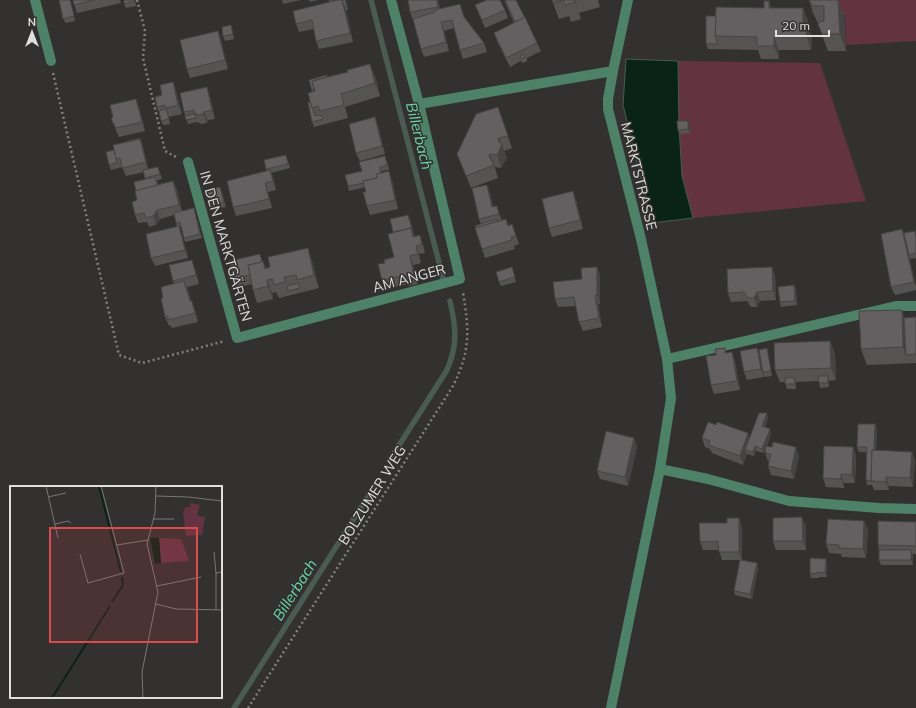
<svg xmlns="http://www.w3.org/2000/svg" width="916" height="708" font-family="Mulish,sans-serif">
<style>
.green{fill:#633341}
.water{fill:#0a2318;stroke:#4a5b54}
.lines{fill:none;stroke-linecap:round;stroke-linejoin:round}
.stream{stroke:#4a5b54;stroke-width:5.5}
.path{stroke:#828080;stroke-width:2.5;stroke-dasharray:2 3;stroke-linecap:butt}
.minor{stroke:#4d8268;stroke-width:10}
.wall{fill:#565353}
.shaded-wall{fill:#464344}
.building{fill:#646061;stroke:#464344}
.labels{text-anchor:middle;stroke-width:3;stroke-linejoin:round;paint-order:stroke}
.street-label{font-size:14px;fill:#e0dedf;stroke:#333030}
.water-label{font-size:15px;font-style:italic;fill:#6ad7a6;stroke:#333030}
.inset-river{fill:none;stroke:#0a2318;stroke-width:2}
.inset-road{fill:none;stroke:#787676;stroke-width:1}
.view{fill:#d84c4d;fill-opacity:0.15;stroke:#d84c4d;stroke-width:2}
.inset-edge{fill:none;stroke:#e0dedf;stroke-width:2}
</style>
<rect width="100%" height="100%" fill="#333030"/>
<g class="green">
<path d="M 838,0 L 916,0 L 916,41 L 846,45 L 845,15 L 839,15 Z"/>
<path d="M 678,61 L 820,63 L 866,201 L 693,218 L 682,176 L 679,126 Z"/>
</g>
<path class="water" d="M 626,59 L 678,61 L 679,126 L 682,176 L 693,218 L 652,223 L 623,105 Z"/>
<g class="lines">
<g class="stream">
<path d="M 371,0 L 443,278"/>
<path d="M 389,461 L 447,370 C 458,345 456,327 450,301"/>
<path d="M 234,708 L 376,484"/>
</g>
<g class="path">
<path d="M 137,0 L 145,31 L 143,58 L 165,151 L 176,157"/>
<path d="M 53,73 L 119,355 L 142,363 L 225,341"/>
<path d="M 248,708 L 453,386 C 471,350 469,330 463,292"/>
</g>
<g class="minor">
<path d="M 35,0 L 51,61"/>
<path d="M 419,104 L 613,71"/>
<path d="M 188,162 L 237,338 L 460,279 L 419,104 L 391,0"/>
<path d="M 667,359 L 896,306 L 916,306"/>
<path d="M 660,469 L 708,479 L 789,501 L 879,508 L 916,509"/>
<path d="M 611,708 L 660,469 L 671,398 L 667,359 L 641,239 L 608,109 L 608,99 L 613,71 L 628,0"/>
</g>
</g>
<g class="wall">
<path d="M 59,0 L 70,0 L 75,21 L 65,23 Z"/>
<path d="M 73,0 L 120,0 L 121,3 L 77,13 Z"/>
<path d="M 135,0 L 136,6 L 126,8 L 124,4 Z"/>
<path d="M 282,0 L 301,0 L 283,4 Z"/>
<path d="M 309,0 L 318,0 L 310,2 Z"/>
<path d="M 329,0 L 346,0 L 348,10 L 346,10 L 353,42 L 319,49 L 316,41 L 314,29 L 299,32 L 296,24 L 330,2 Z"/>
<path d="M 408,0 L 438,0 L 440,9 L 464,17 L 484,43 L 487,52 L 463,59 L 460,50 L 454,28 L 444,31 L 449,51 L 424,57 L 421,49 L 413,20 L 410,12 Z"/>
<path d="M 504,0 L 537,43 L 541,51 L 527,58 L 527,61 L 523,63 L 521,61 L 510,67 L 497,41 L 494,33 L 514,23 Z"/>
<path d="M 552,0 L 598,0 L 600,7 L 579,13 L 581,19 L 571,22 L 569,16 L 559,19 Z"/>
<path d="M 809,0 L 838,0 L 844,15 L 846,51 L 828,51 L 818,24 L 819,23 L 818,23 L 813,13 Z"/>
<path d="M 475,5 L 505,10 L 508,18 L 485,28 Z"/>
<path d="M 772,8 L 803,8 L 808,21 L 808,26 L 812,38 L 811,50 L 779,50 L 779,59 L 761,59 L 758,50 L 708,49 L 706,44 L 716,16 Z"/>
<path d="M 231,25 L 232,29 L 234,39 L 225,41 L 223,36 Z"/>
<path d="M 221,40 L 228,69 L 190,78 L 187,69 Z"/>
<path d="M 375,76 L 380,96 L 345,107 L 348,118 L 314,127 L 312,122 L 310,102 L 312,92 L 309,80 L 328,77 Z"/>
<path d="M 173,82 L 176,91 L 182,114 L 169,117 L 168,116 L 170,124 L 163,125 L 157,107 L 162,95 Z"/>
<path d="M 210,96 L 215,119 L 208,120 L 207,123 L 201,124 L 198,122 L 188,124 L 184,112 Z"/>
<path d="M 139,107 L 145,131 L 119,137 L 111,119 Z"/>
<path d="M 498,107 L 512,148 L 504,151 L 507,158 L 501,168 L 495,167 L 495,168 L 498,178 L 471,188 L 457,154 Z"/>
<path d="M 375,117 L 378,126 L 385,154 L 360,161 L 356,153 Z"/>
<path d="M 688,121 L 690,125 L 690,133 L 679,134 L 678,130 Z"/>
<path d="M 140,138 L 148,169 L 158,167 L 162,179 L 157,180 L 158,185 L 173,181 L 177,190 L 182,211 L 195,213 L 202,238 L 185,242 L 181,227 L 179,227 L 182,235 L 188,258 L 155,266 L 151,258 L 177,227 L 174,215 L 160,219 L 156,225 L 149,227 L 147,222 L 138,223 L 135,215 L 137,200 L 136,191 L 145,179 L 144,172 L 126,176 L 122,167 L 111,170 L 109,165 L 114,150 L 125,142 Z"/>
<path d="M 286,155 L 290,168 L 271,173 L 276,190 L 268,192 L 272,208 L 236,216 L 233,207 L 267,171 L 264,160 Z"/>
<path d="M 387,160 L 389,170 L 381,171 L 382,173 L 392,180 L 398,209 L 370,215 L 367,206 L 366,192 L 365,187 L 349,191 L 348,186 L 362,171 Z"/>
<path d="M 220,187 L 226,207 L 210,210 L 209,206 Z"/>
<path d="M 490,193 L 493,207 L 500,215 L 502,220 L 508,226 L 512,224 L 519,244 L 514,246 L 515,249 L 485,258 L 482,249 L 481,224 L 479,219 Z"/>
<path d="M 576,200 L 583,229 L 552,237 L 549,228 Z"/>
<path d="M 410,219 L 414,236 L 423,244 L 425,253 L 419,254 L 421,263 L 413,265 L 418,284 L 409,286 L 408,284 L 385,289 L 382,280 L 394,257 L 393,232 Z"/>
<path d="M 902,229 L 904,233 L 916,235 L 916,258 L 910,259 L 909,256 L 916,287 L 916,290 L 895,295 L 891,287 Z"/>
<path d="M 308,248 L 312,261 L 319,288 L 279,298 L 276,292 L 272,293 L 273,299 L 257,303 L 253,290 L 252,284 L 236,288 L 233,279 L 263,262 L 266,268 L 270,267 Z"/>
<path d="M 512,267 L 516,282 L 501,286 L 499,282 Z"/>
<path d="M 597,267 L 600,276 L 600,304 L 598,304 L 602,327 L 583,331 L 579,322 L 576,306 L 558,307 L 555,299 L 582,279 Z"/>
<path d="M 772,267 L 775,276 L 776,300 L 760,301 L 757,307 L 751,307 L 747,301 L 731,302 L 728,293 Z"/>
<path d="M 195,269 L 199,284 L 187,287 L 191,301 L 195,310 L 198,322 L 172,328 L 170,325 L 169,326 L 165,317 L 163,298 L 174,284 L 173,281 Z"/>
<path d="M 794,285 L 796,290 L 797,305 L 781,307 L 780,302 Z"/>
<path d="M 902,310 L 904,318 L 916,317 L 916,363 L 867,365 L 861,349 Z"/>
<path d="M 830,341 L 835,354 L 836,380 L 829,381 L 829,387 L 820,388 L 819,381 L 796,382 L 796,389 L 787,389 L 785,382 L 780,382 L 775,370 Z"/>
<path d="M 757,348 L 760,355 L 767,348 L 768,353 L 772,376 L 765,377 L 763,374 L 764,377 L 747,380 L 744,372 Z"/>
<path d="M 732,352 L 735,361 L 740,390 L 714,394 L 711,385 L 726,353 Z"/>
<path d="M 768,417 L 765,427 L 771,433 L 767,446 L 799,456 L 794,479 L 771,475 L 768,466 L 769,462 L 768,461 L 765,453 L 765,449 L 764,453 L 756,451 L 754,456 L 747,454 L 743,465 L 712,453 L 710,449 L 705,447 L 702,438 L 750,437 Z"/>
<path d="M 875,424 L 877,429 L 876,450 L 912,452 L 915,461 L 913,487 L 889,486 L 889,490 L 874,490 L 872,485 L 867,485 L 866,480 L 866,452 L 859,452 L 857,447 Z"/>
<path d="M 634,438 L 637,447 L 628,486 L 600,479 L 597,471 Z"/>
<path d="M 853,447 L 856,456 L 855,483 L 844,483 L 844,488 L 826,487 L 823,478 Z"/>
<path d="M 916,522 L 916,554 L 913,554 L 913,565 L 881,565 L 879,560 L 879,550 L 878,545 Z"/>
<path d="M 742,526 L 742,560 L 757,563 L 758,568 L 752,599 L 735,595 L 734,591 L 740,560 L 722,560 L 719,550 L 703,550 L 700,542 Z"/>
<path d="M 806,526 L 806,550 L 776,550 L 773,541 Z"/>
<path d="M 868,529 L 866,558 L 842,557 L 841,554 L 829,553 L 826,544 Z"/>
<path d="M 826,559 L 827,563 L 827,577 L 819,577 L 819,578 L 811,578 L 810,573 Z"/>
</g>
<g class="shaded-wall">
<path d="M 342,0 L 346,10 L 353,42 L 350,33 Z"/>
<path d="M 437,0 L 438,0 L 441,16 L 438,7 Z"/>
<path d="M 575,0 L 579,13 L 581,19 L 575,2 Z"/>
<path d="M 834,0 L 838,0 L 844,15 L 846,51 L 840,34 Z"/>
<path d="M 769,1 L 774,14 L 769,8 Z"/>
<path d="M 803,8 L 808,21 L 808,26 L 812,38 L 811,50 L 803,26 Z"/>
<path d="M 441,22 L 444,31 L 449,51 L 446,42 Z"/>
<path d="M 218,31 L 221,40 L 228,69 L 225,60 Z"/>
<path d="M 774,37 L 779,50 L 779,59 L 774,46 Z"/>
<path d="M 370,64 L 375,76 L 380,96 L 375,83 Z"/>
<path d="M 173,82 L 176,91 L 182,114 L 178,105 Z"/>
<path d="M 207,87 L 210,96 L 215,119 L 212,110 Z"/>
<path d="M 136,99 L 139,107 L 145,131 L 142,122 Z"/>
<path d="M 498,107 L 503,120 L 512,148 L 508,136 Z"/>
<path d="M 204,112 L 208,120 L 207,123 L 203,114 Z"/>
<path d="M 375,117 L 378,126 L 385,154 L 382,146 Z"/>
<path d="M 688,121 L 690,125 L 690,133 L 688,129 Z"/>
<path d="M 140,138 L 142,142 L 149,171 L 146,162 L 140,139 Z"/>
<path d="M 499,138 L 507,158 L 501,168 L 497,155 L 498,140 Z"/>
<path d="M 490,154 L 495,167 L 495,168 L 489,156 Z"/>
<path d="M 270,170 L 274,179 L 276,190 L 273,181 Z"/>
<path d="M 389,171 L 392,180 L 398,209 L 395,200 Z"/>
<path d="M 173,181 L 177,190 L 182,213 L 179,205 Z"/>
<path d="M 265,183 L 268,192 L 272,208 L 269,199 Z"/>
<path d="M 487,185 L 490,193 L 495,216 L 492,207 Z"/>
<path d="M 573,191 L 576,200 L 583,229 L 580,220 Z"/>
<path d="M 497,206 L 500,215 L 502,223 L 499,214 Z"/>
<path d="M 194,208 L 195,213 L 202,238 L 200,234 Z"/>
<path d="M 157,210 L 160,219 L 156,225 L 153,216 Z"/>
<path d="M 408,215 L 410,219 L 415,237 L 413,237 Z"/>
<path d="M 179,226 L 182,235 L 188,258 L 185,250 Z"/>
<path d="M 902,229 L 905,238 L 916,288 L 914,282 Z"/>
<path d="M 420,235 L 423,244 L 425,253 L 422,244 Z"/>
<path d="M 416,246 L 419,254 L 421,263 L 418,254 Z"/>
<path d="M 308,248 L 312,261 L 319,288 L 314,275 Z"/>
<path d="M 410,256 L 413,265 L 418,284 L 414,276 Z"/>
<path d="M 192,260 L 195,269 L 199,284 L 196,275 Z"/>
<path d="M 597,267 L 600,276 L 600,304 L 597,295 Z"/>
<path d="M 772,267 L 775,276 L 776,300 L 773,291 Z"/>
<path d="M 267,280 L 272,293 L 273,299 L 268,286 Z"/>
<path d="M 184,281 L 188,290 L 193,310 L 190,301 Z"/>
<path d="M 794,285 L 796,290 L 797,305 L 795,301 Z"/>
<path d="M 757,292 L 760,301 L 757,307 L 754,298 Z"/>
<path d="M 595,295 L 598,304 L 602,327 L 599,318 Z"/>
<path d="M 192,301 L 195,310 L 198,322 L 195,313 Z"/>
<path d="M 902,310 L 908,326 L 906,355 L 903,347 Z"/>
<path d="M 830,341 L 835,354 L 836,380 L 831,368 Z"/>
<path d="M 757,348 L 761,356 L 764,377 L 761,369 Z"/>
<path d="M 732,352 L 735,361 L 740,390 L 737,381 Z"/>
<path d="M 828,376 L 829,381 L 829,387 L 828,383 Z"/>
<path d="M 794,377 L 796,382 L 796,389 L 795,384 Z"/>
<path d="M 767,413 L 768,417 L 764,431 L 762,426 Z"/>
<path d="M 875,424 L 877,429 L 875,481 L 873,481 Z"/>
<path d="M 770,429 L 771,433 L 764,453 L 762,449 Z"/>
<path d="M 748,433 L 752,442 L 745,450 L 747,454 L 743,465 L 740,456 Z"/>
<path d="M 634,438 L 637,447 L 628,486 L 625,477 Z"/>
<path d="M 755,446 L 756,451 L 754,456 L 753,452 Z"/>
<path d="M 796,447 L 799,456 L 794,479 L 791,471 Z"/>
<path d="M 853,447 L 856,456 L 855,483 L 852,475 Z"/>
<path d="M 912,452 L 915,461 L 913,487 L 910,478 Z"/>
<path d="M 841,474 L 844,483 L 844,488 L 841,479 Z"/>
<path d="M 886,477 L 889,486 L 889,490 L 886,482 Z"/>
<path d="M 802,517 L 806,526 L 806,550 L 803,541 Z"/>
<path d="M 739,518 L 742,526 L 742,560 L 739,552 Z"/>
<path d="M 864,521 L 868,529 L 866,558 L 863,549 Z"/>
<path d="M 911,550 L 913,555 L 913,565 L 911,560 Z"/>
<path d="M 826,559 L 827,563 L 827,577 L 825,573 Z"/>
<path d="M 757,563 L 758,568 L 752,599 L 750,594 Z"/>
</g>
<g class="building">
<path d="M 59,0 L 70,0 L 74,16 L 63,19 Z"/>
<path d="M 73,0 L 94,0 L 74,5 Z"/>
<path d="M 124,0 L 134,0 L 135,1 L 124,4 Z"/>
<path d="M 329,0 L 338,0 L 330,2 Z"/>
<path d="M 338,0 L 342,0 L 350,33 L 316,41 L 312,20 L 296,24 L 293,11 Z"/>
<path d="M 342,0 L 345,0 L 346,5 L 344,6 Z"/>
<path d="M 408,0 L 437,0 L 438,7 L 410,12 Z"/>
<path d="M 487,0 L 500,0 L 505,10 L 482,20 L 475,5 Z"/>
<path d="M 505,0 L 516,0 L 525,18 L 515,22 Z"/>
<path d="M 552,0 L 563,0 L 553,3 Z"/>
<path d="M 563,0 L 574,0 L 575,2 L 565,5 Z"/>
<path d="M 809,0 L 838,0 L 840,34 L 822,34 L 818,24 L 820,21 L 824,21 L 824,6 L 812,6 Z"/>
<path d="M 764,1 L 769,1 L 769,8 L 803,8 L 803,26 L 808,26 L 806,37 L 774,37 L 774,46 L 757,46 L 757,37 L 715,36 L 716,7 L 764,8 Z"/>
<path d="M 460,4 L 464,17 L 484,43 L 460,50 L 452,20 L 441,22 L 446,42 L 421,49 L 413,19 L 435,12 L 435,10 Z"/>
<path d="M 706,16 L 716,16 L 715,36 L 718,44 L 706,44 Z"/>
<path d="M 525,17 L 537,43 L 506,58 L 494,33 Z"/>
<path d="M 231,25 L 233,34 L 223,36 L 222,27 Z"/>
<path d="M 218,31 L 225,60 L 187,69 L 180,40 Z"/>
<path d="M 525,54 L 526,56 L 521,59 L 520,56 Z"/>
<path d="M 370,64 L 375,83 L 341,94 L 344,105 L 320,111 L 318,106 L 312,108 L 308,93 L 315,91 L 312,81 L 348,72 L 347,70 Z"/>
<path d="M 327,75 L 327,77 L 312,81 L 314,90 L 312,90 L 309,80 Z"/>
<path d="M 173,82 L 178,105 L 166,108 L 165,105 L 157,107 L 155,97 L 162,95 L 160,85 Z"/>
<path d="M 207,87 L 212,110 L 204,112 L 203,114 L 198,115 L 195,113 L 194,110 L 184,112 L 180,93 Z"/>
<path d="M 136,99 L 142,122 L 116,128 L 111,119 L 113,117 L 110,105 Z"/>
<path d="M 308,102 L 310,102 L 315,116 L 321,115 L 323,119 L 312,122 Z"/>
<path d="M 498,107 L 508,136 L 499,138 L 498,140 L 502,145 L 497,155 L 490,154 L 489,156 L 494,165 L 466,176 L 457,154 L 476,114 Z"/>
<path d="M 166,109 L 169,119 L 161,121 L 159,111 Z"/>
<path d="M 195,114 L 196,118 L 186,120 L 185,116 Z"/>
<path d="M 375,117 L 382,146 L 356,153 L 349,124 Z"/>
<path d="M 677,121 L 688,121 L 688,129 L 678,130 Z"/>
<path d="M 140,138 L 141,142 L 140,139 L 125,142 Z"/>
<path d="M 140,139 L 146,162 L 122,168 L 120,158 L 116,159 L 113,145 Z"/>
<path d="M 114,150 L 117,163 L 109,165 L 106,152 Z"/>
<path d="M 286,155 L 288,164 L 266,169 L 264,160 Z"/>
<path d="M 385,156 L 387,165 L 380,167 L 381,173 L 377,174 L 377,178 L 363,181 L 364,183 L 348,186 L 345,175 L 362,171 L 359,162 Z"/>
<path d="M 158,167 L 160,174 L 145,178 L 143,170 Z"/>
<path d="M 270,170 L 273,181 L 265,183 L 269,199 L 233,207 L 227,181 Z"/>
<path d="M 389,171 L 395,200 L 367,206 L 363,192 L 366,192 L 363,181 L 377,178 L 377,174 Z"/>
<path d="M 155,177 L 157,185 L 165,183 L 136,191 L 134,182 Z"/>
<path d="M 173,181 L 179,205 L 157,210 L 153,216 L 146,218 L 144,213 L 135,215 L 132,202 L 137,200 L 135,191 Z"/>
<path d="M 487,185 L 492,207 L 497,206 L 499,214 L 479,219 L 472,188 Z"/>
<path d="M 220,187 L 224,202 L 209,206 L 205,190 Z"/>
<path d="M 573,191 L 580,220 L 549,228 L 542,199 Z"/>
<path d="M 194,208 L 200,234 L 184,238 L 180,222 L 176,223 L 174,213 Z"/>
<path d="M 408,215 L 412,229 L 411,228 L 393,232 L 390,219 Z"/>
<path d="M 497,219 L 498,221 L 476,228 L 475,226 Z"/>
<path d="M 506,219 L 508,226 L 512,224 L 516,236 L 511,237 L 512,240 L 482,249 L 475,228 Z"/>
<path d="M 179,226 L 185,250 L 151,258 L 146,234 Z"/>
<path d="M 411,228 L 413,237 L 420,235 L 422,244 L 416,246 L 418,254 L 410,256 L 414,276 L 406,277 L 406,275 L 382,280 L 378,264 L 385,263 L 384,260 L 394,257 L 388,234 Z"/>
<path d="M 902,229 L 914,282 L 891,287 L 881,234 Z"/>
<path d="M 915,231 L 916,237 L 916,253 L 909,255 L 904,233 Z"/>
<path d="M 308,248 L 314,275 L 297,280 L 296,275 L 284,277 L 285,282 L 274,285 L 273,279 L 267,280 L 268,286 L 253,290 L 248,265 L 263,261 L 265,269 L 270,267 L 268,257 Z"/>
<path d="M 260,254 L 262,262 L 248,265 L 250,275 L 233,279 L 229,261 Z"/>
<path d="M 192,260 L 196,275 L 173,281 L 169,265 Z"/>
<path d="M 512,267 L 515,277 L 499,282 L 496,272 Z"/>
<path d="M 597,267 L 597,295 L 595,295 L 599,318 L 579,322 L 574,297 L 555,299 L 553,282 L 582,279 L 581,268 Z"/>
<path d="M 772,267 L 773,291 L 757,292 L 754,298 L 748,298 L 744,292 L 728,293 L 727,269 Z"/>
<path d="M 184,281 L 190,301 L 192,301 L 195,313 L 168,320 L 168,316 L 165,317 L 161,298 L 163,298 L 161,287 Z"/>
<path d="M 298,283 L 300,288 L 288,291 L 287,286 Z"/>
<path d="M 794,285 L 795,301 L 780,302 L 778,287 Z"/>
<path d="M 902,310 L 903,347 L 861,349 L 859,311 Z"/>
<path d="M 916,317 L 916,354 L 906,355 L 904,318 Z"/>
<path d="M 830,341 L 831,368 L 775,370 L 774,343 Z"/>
<path d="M 725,348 L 725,353 L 732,352 L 737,381 L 711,385 L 706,356 L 716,355 L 715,349 Z"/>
<path d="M 757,348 L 761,369 L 744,372 L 740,351 Z"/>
<path d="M 767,348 L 771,371 L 763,372 L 759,350 Z"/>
<path d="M 818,376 L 828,376 L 828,383 L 819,383 Z"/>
<path d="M 794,377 L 795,384 L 785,384 L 785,378 Z"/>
<path d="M 759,413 L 767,413 L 762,426 L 770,429 L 762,449 L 755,446 L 753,452 L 745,450 Z"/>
<path d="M 708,422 L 716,425 L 717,422 L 748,433 L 740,456 L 708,445 L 710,441 L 702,438 Z"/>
<path d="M 858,424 L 875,424 L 874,450 L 872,450 L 871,481 L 866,480 L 867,447 L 857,447 Z"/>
<path d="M 606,431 L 634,438 L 625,477 L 597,471 Z"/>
<path d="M 773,442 L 796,447 L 791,471 L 768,466 L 771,454 L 765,453 L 766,446 L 772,447 Z"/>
<path d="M 824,446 L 853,447 L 852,475 L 841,474 L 841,479 L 823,478 Z"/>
<path d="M 872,450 L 912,452 L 910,478 L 886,477 L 886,482 L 871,481 Z"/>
<path d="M 802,517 L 803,541 L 773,541 L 773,518 Z"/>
<path d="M 727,518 L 739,518 L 739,552 L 719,552 L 718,541 L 700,542 L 699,523 L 727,523 Z"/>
<path d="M 828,519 L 864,521 L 863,549 L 839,548 L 839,545 L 826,544 Z"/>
<path d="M 878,521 L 916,522 L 916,546 L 878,545 Z"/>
<rect x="879" y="550" width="32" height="10"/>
<path d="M 810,558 L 826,559 L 825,573 L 817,572 L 817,574 L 810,573 Z"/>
<path d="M 740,560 L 757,563 L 750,594 L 734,591 Z"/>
</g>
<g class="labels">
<g class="street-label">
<text transform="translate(639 176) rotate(76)" y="5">MARKTSTRASSE</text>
<text transform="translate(226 246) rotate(74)" y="5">IN DEN MARKTGÄRTEN</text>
<text transform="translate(409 278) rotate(-15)" y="5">AM ANGER</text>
<text transform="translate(372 495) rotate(-58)" y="5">BOLZUMER WEG</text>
</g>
<g class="water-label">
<text transform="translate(419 136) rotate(76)" y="5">Billerbach</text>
<text transform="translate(295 590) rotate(-58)" y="5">Billerbach</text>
</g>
</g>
<g transform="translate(10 486)">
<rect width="212" height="212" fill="#333030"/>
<path d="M 181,17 L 190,19 L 187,30 L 195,31 L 192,49 L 176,50 L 173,27 L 175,21 L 180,21 ZM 149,52 L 171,53 L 179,75 L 151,77 Z" fill="#633341"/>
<path d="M 140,52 L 149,52 L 151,77 L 145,78 Z" fill="#0a2318"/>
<path class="inset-river" d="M 89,0 L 111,86M 102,116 L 113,99 L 112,91M 42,212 L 100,120"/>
<path class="inset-road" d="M 36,0 L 48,52M 146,10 L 178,11 L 212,15M 38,11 L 56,7M 143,33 L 164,33M 45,38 L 58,35 L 61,37M 107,59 L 138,54M 204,66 L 206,87M 70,68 L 78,97 L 114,87 L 91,0M 147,100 L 191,91M 146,118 L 166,123 L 212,124M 206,124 L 206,87 L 212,86M 133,212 L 132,186 L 148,106 L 137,58 L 145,27 L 146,0"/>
<path class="view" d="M 40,42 L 187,42 L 187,156 L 40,156 Z"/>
<rect width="212" height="212" class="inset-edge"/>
</g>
<g transform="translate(32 32)" stroke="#333030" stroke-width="3" paint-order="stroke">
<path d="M0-3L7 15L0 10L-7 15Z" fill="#e0dedf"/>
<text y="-6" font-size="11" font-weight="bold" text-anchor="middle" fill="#e0dedf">N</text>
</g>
<path d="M776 30v6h53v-6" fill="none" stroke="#e0dedf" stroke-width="2"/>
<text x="782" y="30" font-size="12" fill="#e0dedf" stroke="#333030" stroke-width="3" paint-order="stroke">20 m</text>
</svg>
